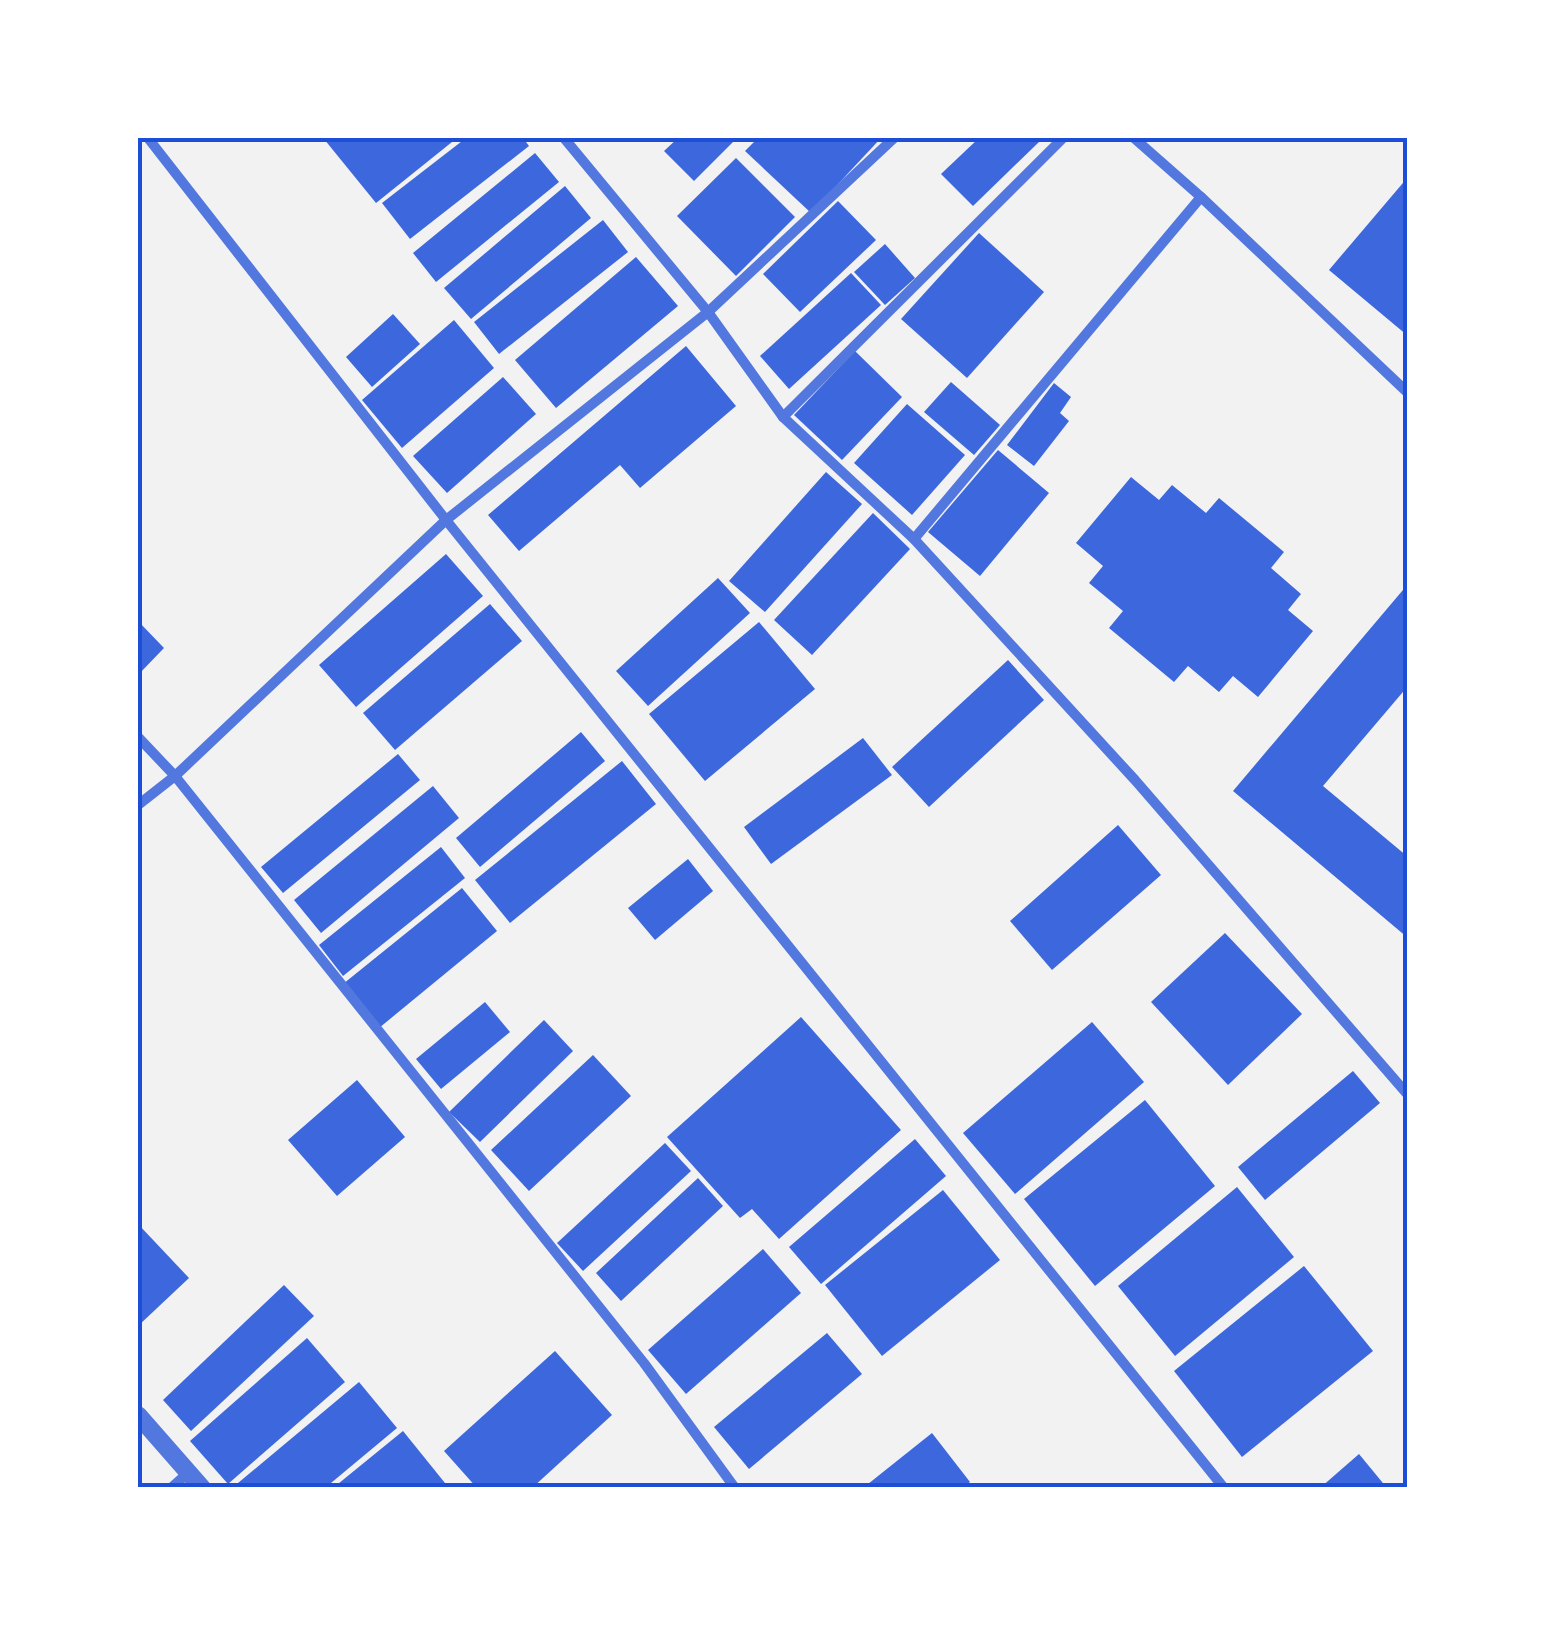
<svg xmlns="http://www.w3.org/2000/svg" width="1545" height="1625" font-family="'Roboto Condensed',sans-serif">
<style>
.building{fill:#3d67dc}
.lines{fill:none;stroke-linecap:round;stroke-linejoin:round}
.minor{stroke:#5277de;stroke-width:10}
.tertiary{stroke:#5277de;stroke-width:18}
.neatline{fill:none;stroke:#1d4ed8;stroke-width:4}
</style>
<rect width="100%" height="100%" fill="#f2f2f2"/>
<g class="building">
<path d="M 326,138 L 457,138 L 376,203 L 324,139 Z"/>
<path d="M 466,138 L 523,138 L 529,146 L 410,239 L 382,203 Z"/>
<path d="M 678,138 L 737,138 L 694,181 L 664,151 Z"/>
<path d="M 758,138 L 881,138 L 811,213 L 745,151 Z"/>
<path d="M 979,138 L 1034,138 L 1039,142 L 973,206 L 941,174 Z"/>
<path d="M 535,153 L 559,182 L 436,282 L 413,253 Z"/>
<path d="M 736,158 L 795,217 L 736,276 L 677,216 Z"/>
<path d="M 1408,177 L 1408,336 L 1329,270 Z"/>
<path d="M 565,186 L 591,218 L 471,319 L 444,288 Z"/>
<path d="M 838,201 L 876,240 L 800,312 L 763,274 Z"/>
<path d="M 603,220 L 628,252 L 499,354 L 474,322 Z"/>
<path d="M 979,233 L 1044,292 L 967,378 L 901,319 Z"/>
<path d="M 885,244 L 915,278 L 885,305 L 854,272 Z"/>
<path d="M 636,257 L 678,306 L 556,408 L 515,360 Z"/>
<path d="M 851,273 L 881,305 L 789,389 L 760,356 Z"/>
<path d="M 393,314 L 420,344 L 372,387 L 346,357 Z"/>
<path d="M 454,320 L 494,368 L 402,448 L 362,400 Z"/>
<path d="M 686,346 L 736,406 L 640,488 L 620,465 L 519,551 L 488,515 Z"/>
<path d="M 855,351 L 902,397 L 842,460 L 794,415 Z"/>
<path d="M 503,377 L 536,414 L 447,493 L 413,456 Z"/>
<path d="M 951,382 L 1000,425 L 974,455 L 924,412 Z"/>
<path d="M 1054,383 L 1071,397 L 1060,413 L 1069,421 L 1034,466 L 1007,445 Z"/>
<path d="M 907,404 L 965,455 L 912,515 L 854,463 Z"/>
<path d="M 998,450 L 1049,493 L 980,576 L 928,532 Z"/>
<path d="M 826,472 L 862,504 L 765,612 L 729,581 Z"/>
<path d="M 1131,477 L 1159,500 L 1172,485 L 1206,513 L 1219,498 L 1284,552 L 1271,568 L 1301,594 L 1288,610 L 1313,631 L 1258,697 L 1233,676 L 1219,692 L 1188,666 L 1174,682 L 1109,628 L 1123,611 L 1089,583 L 1103,566 L 1076,543 Z"/>
<path d="M 873,513 L 910,549 L 812,655 L 774,620 Z"/>
<path d="M 446,554 L 483,596 L 356,707 L 319,665 Z"/>
<path d="M 718,578 L 750,613 L 648,706 L 616,671 Z"/>
<path d="M 1408,584 L 1408,686 L 1323,786 L 1408,857 L 1408,938 L 1233,791 Z"/>
<path d="M 490,604 L 522,641 L 395,750 L 363,713 Z"/>
<path d="M 138,621 L 164,648 L 138,675 Z"/>
<path d="M 759,622 L 815,689 L 705,781 L 649,714 Z"/>
<path d="M 1008,660 L 1044,700 L 929,807 L 892,767 Z"/>
<path d="M 581,732 L 605,761 L 480,867 L 456,838 Z"/>
<path d="M 863,738 L 892,775 L 771,864 L 744,827 Z"/>
<path d="M 398,754 L 420,780 L 283,893 L 261,867 Z"/>
<path d="M 622,761 L 656,804 L 510,923 L 475,880 Z"/>
<path d="M 433,786 L 459,818 L 321,933 L 294,900 Z"/>
<path d="M 1118,825 L 1161,875 L 1052,970 L 1010,921 Z"/>
<path d="M 441,847 L 465,878 L 343,976 L 319,945 Z"/>
<path d="M 688,859 L 713,891 L 655,940 L 628,908 Z"/>
<path d="M 462,888 L 497,931 L 379,1028 L 343,984 Z"/>
<path d="M 1225,933 L 1302,1014 L 1228,1085 L 1151,1002 Z"/>
<path d="M 485,1002 L 510,1032 L 441,1089 L 416,1059 Z"/>
<path d="M 801,1017 L 901,1130 L 779,1239 L 752,1209 L 740,1218 L 667,1137 Z"/>
<path d="M 544,1020 L 573,1051 L 480,1142 L 449,1112 Z"/>
<path d="M 1092,1022 L 1144,1082 L 1015,1194 L 963,1133 Z"/>
<path d="M 593,1055 L 631,1096 L 529,1191 L 491,1150 Z"/>
<path d="M 1353,1071 L 1380,1103 L 1265,1200 L 1238,1167 Z"/>
<path d="M 357,1080 L 405,1137 L 337,1196 L 288,1140 Z"/>
<path d="M 1145,1100 L 1215,1186 L 1095,1286 L 1024,1199 Z"/>
<path d="M 915,1139 L 946,1176 L 821,1284 L 789,1247 Z"/>
<path d="M 665,1143 L 691,1171 L 583,1271 L 557,1243 Z"/>
<path d="M 698,1178 L 723,1206 L 621,1301 L 596,1273 Z"/>
<path d="M 1237,1187 L 1294,1257 L 1175,1356 L 1118,1286 Z"/>
<path d="M 943,1190 L 1000,1260 L 882,1356 L 825,1285 Z"/>
<path d="M 138,1224 L 189,1278 L 138,1326 Z"/>
<path d="M 763,1249 L 801,1293 L 686,1394 L 648,1350 Z"/>
<path d="M 1304,1266 L 1373,1351 L 1242,1457 L 1174,1371 Z"/>
<path d="M 284,1285 L 314,1316 L 191,1431 L 163,1400 Z"/>
<path d="M 827,1333 L 862,1374 L 749,1469 L 714,1427 Z"/>
<path d="M 307,1338 L 345,1382 L 228,1484 L 190,1441 Z"/>
<path d="M 555,1351 L 612,1415 L 532,1488 L 477,1488 L 444,1451 Z"/>
<path d="M 359,1382 L 397,1428 L 325,1488 L 232,1488 Z"/>
<path d="M 403,1431 L 449,1488 L 333,1488 Z"/>
<path d="M 932,1433 L 970,1482 L 962,1488 L 863,1488 Z"/>
<path d="M 1359,1454 L 1387,1488 L 1320,1488 Z"/>
</g>
<g class="lines">
<g class="minor">
<path d="M 148,138 L 446,520 L 1224,1488"/>
<path d="M 564,138 L 708,312 L 783,417 L 914,539 L 1135,780 L 1408,1095"/>
<path d="M 1134,138 L 1201,197 L 1408,393"/>
<path d="M 783,417 L 1063,138"/>
<path d="M 914,539 L 1201,197"/>
<path d="M 138,737 L 175,776 L 644,1363 L 735,1488"/>
<path d="M 138,805 L 175,776 L 446,520 L 708,312 L 894,138"/>
<path d="M 171,1488 L 189,1472"/>
</g>
<path class="tertiary" d="M 138,1415 L 202,1488"/>
</g>
<rect width="1545" height="1625" fill="none" stroke="#ffffff" stroke-width="280"/>
<rect x="140" y="140" width="1265" height="1345" class="neatline"/>
</svg>
